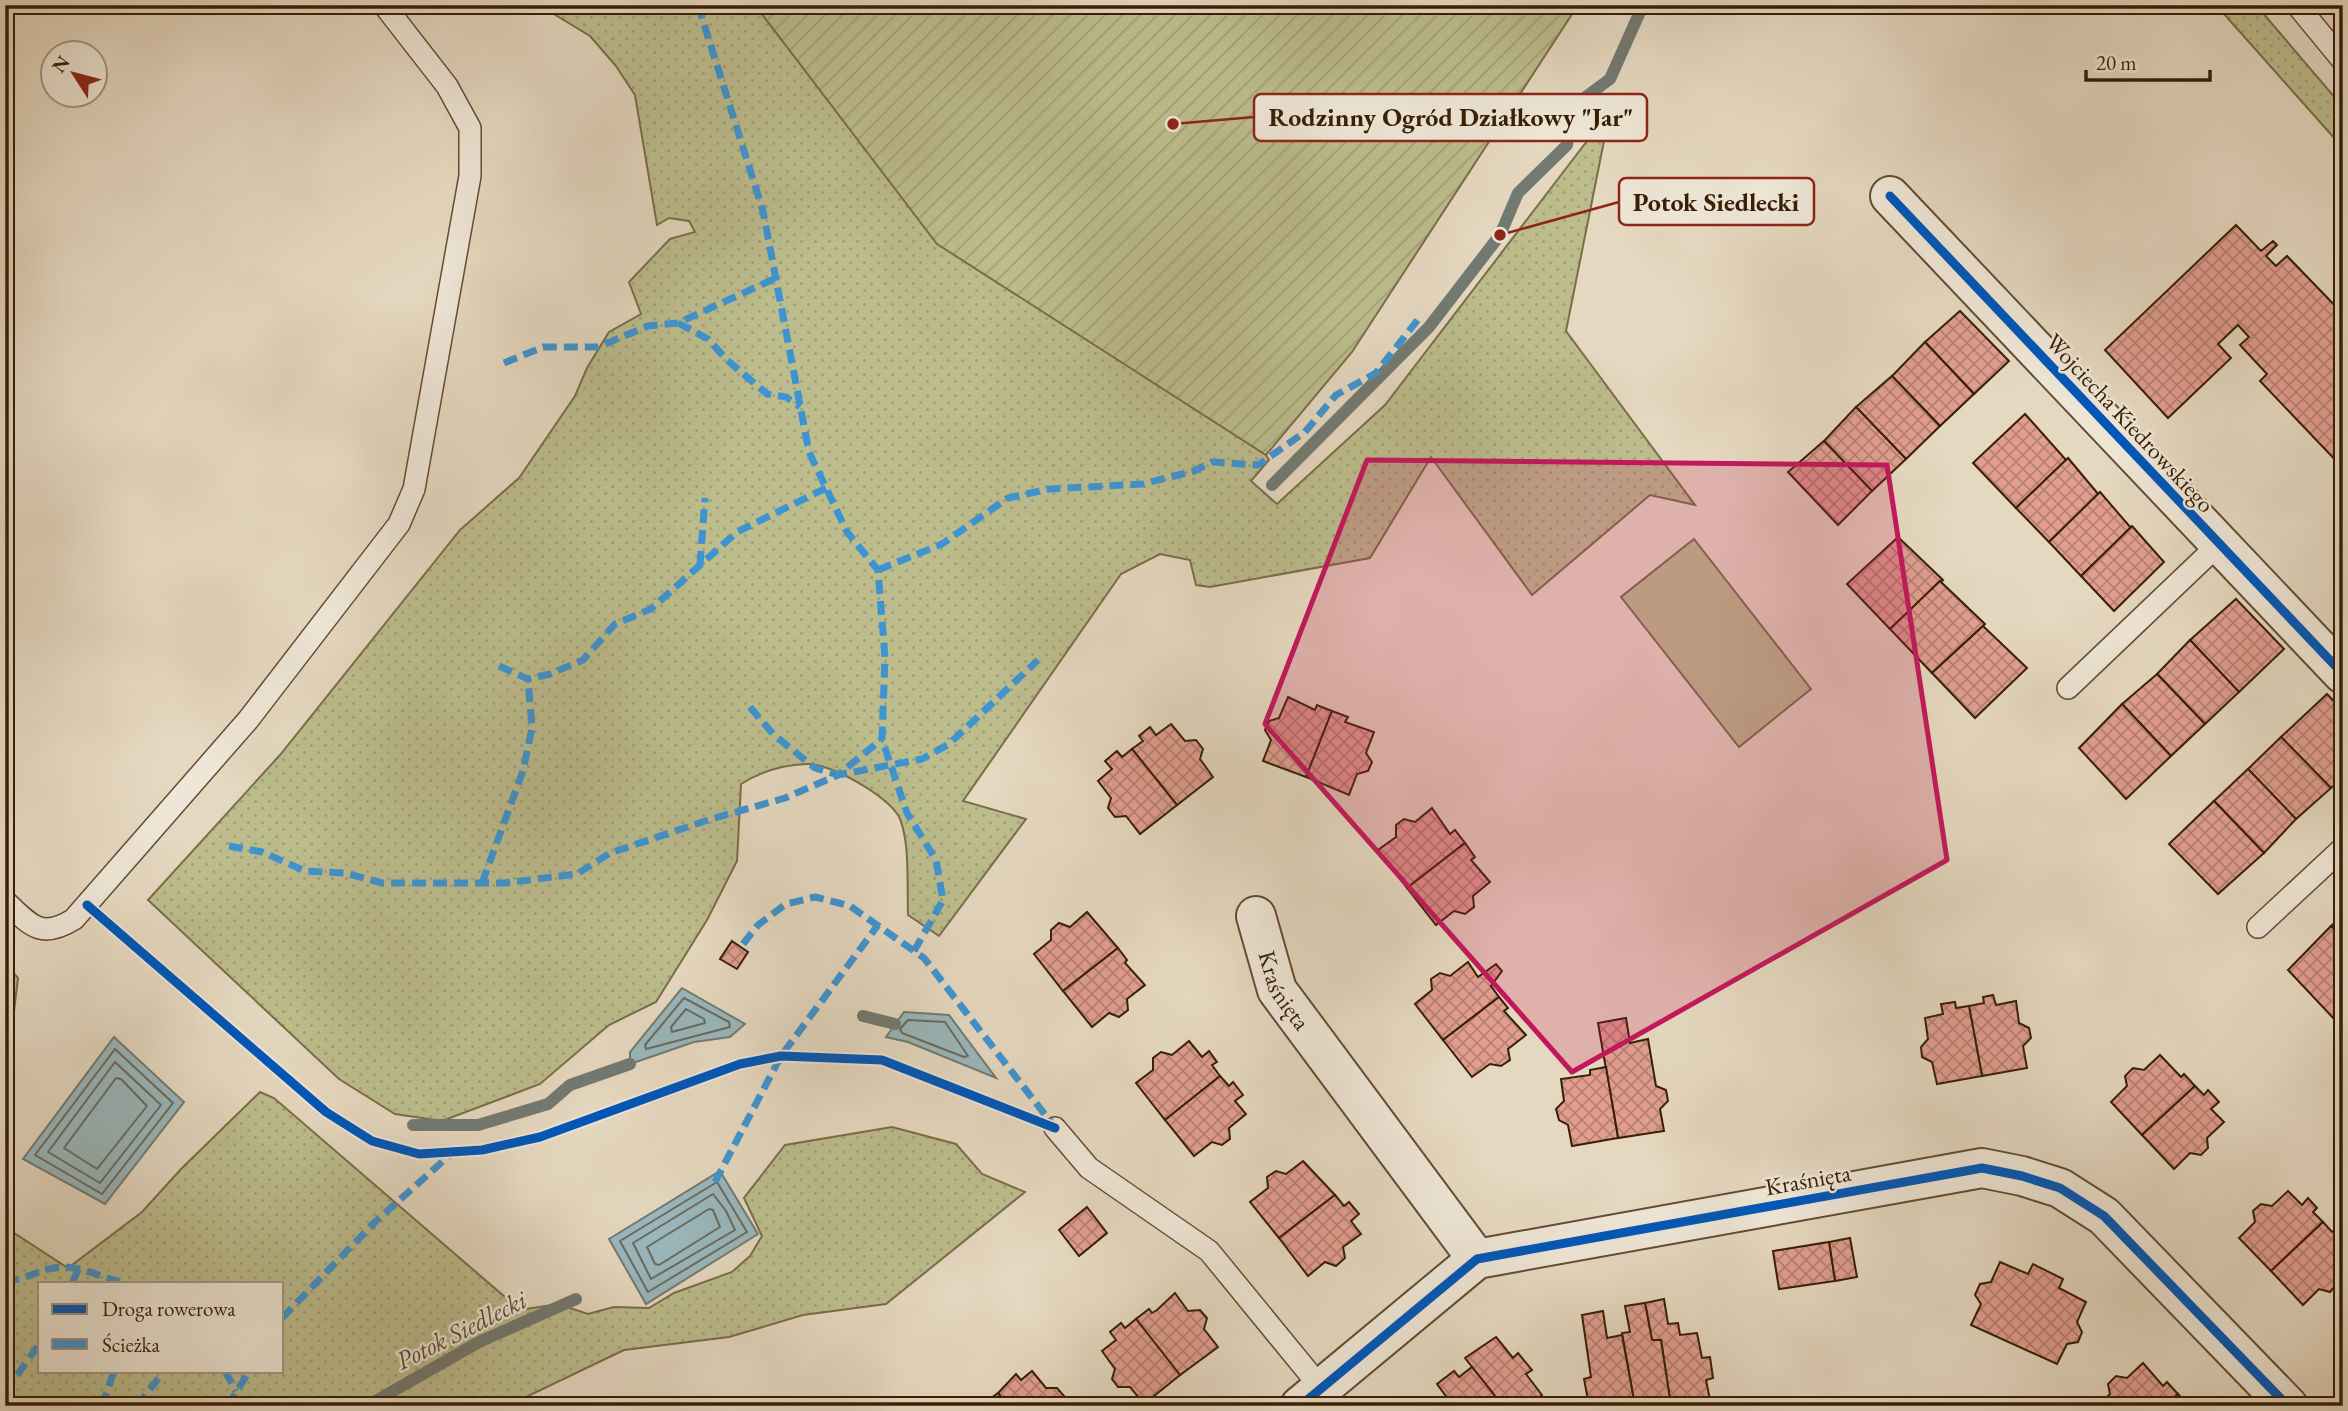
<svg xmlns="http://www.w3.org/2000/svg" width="2348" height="1411" font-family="'EB Garamond',serif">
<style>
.grass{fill:url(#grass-dots);stroke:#7a6d48;stroke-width:2;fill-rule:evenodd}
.forest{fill:url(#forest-crowns);stroke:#7a6d48;stroke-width:2}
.garden{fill:url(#garden-furrows);stroke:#7a6d48;stroke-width:2}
.pitch{fill:#bcbc8d;stroke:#7a6d48;stroke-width:2}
.water{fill:#9ab7bc;stroke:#727a72;stroke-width:2}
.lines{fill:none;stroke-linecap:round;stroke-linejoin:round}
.shore{stroke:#686a60;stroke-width:2}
.stream{stroke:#727a72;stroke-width:12}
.building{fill:url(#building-cross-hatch);stroke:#371e04;stroke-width:2}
.lane-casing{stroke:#624c33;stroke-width:24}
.street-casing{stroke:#624c33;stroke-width:42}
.lane{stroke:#eee6d6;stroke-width:21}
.street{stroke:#eee6d6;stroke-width:38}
.quiet{stroke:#3e94d1;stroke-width:7;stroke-dasharray:14 7;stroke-linecap:butt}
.cycleway-casing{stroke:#eee6d6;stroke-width:13}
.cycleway{stroke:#0057b8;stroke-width:9}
.marked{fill:#c2185b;fill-opacity:0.2;stroke:#c2185b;stroke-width:5;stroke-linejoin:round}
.labels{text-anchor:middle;stroke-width:5;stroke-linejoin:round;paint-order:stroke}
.street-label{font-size:24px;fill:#371e04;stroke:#eee6d6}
.water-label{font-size:26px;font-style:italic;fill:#554c3b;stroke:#eee6d6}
.leader{fill:none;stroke:#8f2418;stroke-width:2.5}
.callout-dot{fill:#8f2418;stroke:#eee6d6;stroke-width:2.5}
.callout{fill:#eee6d6;stroke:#8f2418;stroke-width:2.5}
.callout-label{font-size:26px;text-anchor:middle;font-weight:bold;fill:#371e04}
</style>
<defs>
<pattern id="grass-dots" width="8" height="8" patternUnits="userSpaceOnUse" patternTransform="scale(1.75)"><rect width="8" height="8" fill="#bcbc8d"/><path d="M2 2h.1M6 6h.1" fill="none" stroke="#a2a178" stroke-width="1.8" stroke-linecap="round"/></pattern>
<pattern id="forest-crowns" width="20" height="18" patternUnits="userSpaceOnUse" patternTransform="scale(1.75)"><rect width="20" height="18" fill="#bcbc8d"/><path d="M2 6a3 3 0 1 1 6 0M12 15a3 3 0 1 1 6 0" fill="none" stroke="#a2a178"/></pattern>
<pattern id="garden-furrows" width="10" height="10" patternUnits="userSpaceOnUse" patternTransform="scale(1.75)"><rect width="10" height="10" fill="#bcbc8d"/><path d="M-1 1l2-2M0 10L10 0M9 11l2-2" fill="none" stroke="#a2a178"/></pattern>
<pattern id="building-cross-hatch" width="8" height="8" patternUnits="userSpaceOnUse" patternTransform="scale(1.75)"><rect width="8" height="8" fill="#e19e8f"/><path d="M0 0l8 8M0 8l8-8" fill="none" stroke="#b78073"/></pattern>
</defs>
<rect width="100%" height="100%" fill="#e5d8c0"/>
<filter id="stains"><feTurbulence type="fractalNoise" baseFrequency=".00286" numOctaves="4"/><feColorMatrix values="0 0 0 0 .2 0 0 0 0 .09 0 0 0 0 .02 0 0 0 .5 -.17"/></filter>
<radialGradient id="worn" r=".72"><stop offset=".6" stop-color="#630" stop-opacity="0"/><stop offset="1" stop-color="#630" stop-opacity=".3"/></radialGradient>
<g class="grass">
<path d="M 539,5 L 755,5 L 937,243 L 1266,455 L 1269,460 L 1251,481 L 1277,504 L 1385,405 L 1610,111 L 1566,331 L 1695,505 L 1650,495 L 1532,595 L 1431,457 L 1370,558 L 1210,587 L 1196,585 L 1190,560 L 1160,554 L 1121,574 L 963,801 L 1026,819 L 939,936 L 908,915 C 907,888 910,843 900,819 C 892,798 829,762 806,764 C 784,765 760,772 741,784 L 737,861 L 707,920 L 656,1002 L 609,1025 L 540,1084 L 442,1121 L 395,1114 L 339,1079 L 148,900 L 280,755 L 460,530 L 519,478 L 575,396 L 587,368 L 609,332 L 641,314 L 629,282 L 670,239 L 695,232 L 689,221 L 669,218 L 657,225 L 635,95 L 616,66 L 590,36 Z"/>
<path d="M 2216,5 L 2256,5 L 2343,107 L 2343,148 Z"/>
<path d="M 260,1092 L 274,1098 L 520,1310 L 558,1304 L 588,1314 L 614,1307 L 649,1308 L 674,1293 L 732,1272 L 750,1256 L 762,1236 L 744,1198 L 785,1145 L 892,1127 L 956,1144 L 982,1174 L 1025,1192 L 886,1304 L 803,1315 L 729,1337 L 624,1350 L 507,1406 L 5,1406 L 5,1227 L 68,1268 L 142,1212 L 182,1168 ZM 40,1283 L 282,1283 L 282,1371 L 40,1371 Z"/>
</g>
<path class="forest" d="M 5,963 L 18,978 L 12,1028 L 5,1040 Z"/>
<path class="garden" d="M 755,5 L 1578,5 L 1352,352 L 1266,455 L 937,244 Z"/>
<path class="pitch" d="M 1694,539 L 1811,689 L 1739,747 L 1621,597 Z"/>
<g class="water">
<path d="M 682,988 L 745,1024 L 730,1037 L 694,1042 L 630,1064 L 630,1052 Z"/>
<path d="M 904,1012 L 949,1015 L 996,1078 L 908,1042 L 886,1037 Z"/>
<path d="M 114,1037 L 184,1102 L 105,1204 L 23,1159 Z"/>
<path d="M 720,1171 L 758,1234 L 646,1304 L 609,1239 Z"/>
</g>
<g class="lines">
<g class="shore">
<path d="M 684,998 L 729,1022 L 730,1027 L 646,1049 L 645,1045 Z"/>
<path d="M 686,1009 L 704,1019 L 705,1023 L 672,1032 L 671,1027 Z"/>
<path d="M 908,1020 L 945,1022 L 968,1056 L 964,1057 L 902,1033 L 900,1029 Z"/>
<path d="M 115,1049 L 173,1103 L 102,1194 L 35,1155 Z"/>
<path d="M 115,1062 L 161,1105 L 100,1183 L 48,1152 Z"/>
<path d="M 116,1078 L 121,1079 L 147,1106 L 97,1169 L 64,1148 Z"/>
<path d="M 717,1182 L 747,1232 L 648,1292 L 620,1241 Z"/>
<path d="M 713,1194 L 726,1211 L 735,1230 L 651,1279 L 633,1243 Z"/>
<path d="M 709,1209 L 713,1210 L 720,1227 L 659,1265 L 655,1264 L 647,1247 Z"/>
</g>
<g class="stream">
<path d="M 1272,485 L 1429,327 L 1500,235 L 1518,193 L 1567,145 L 1572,107 L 1610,79 L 1643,5"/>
<path d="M 863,1016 L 895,1024"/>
<path d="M 413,1125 L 478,1125 L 548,1104 L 570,1085 L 630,1064"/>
<path d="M 367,1406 L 479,1342 L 576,1299"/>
</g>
</g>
<g class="building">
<path d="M 2236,225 L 2261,251 L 2273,241 L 2277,245 L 2266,256 L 2276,266 L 2287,256 L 2343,314 L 2342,467 L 2260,381 L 2267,374 L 2240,345 L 2249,337 L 2238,325 L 2218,344 L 2231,358 L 2168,418 L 2105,350 Z"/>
<path d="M 1960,311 L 2009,361 L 1974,394 L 1925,342 Z"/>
<path d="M 1925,342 L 1974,394 L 1940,426 L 1892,376 Z"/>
<path d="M 1892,376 L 1940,426 L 1906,459 L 1856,407 Z"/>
<path d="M 1856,407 L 1906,459 L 1872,491 L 1824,441 Z"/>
<path d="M 2025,414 L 2066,460 L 2016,508 L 1973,463 Z"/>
<path d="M 1824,441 L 1872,491 L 1838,525 L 1788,472 Z"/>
<path d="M 2068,458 L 2099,495 L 2049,542 L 2016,508 Z"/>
<path d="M 2100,492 L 2131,528 L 2081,576 L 2049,542 Z"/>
<path d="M 2132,526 L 2164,562 L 2114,611 L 2081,576 Z"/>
<path d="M 1898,537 L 1943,580 L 1890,629 L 1847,584 Z"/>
<path d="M 1940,581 L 1985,624 L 1932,673 L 1890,629 Z"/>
<path d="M 2236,599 L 2284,649 L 2239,692 L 2190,640 Z"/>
<path d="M 1983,626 L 2027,668 L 1975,718 L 1932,673 Z"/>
<path d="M 2190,640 L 2239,692 L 2205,724 L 2157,674 Z"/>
<path d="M 2157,674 L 2205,724 L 2171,756 L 2122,704 Z"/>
<path d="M 2327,694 L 2343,711 L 2343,778 L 2331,788 L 2281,737 Z"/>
<path d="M 1288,697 L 1315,710 L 1317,705 L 1332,711 L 1306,777 L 1263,761 L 1271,740 L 1265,730 L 1269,721 L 1279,718 Z"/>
<path d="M 2122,704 L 2171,756 L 2126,799 L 2079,748 Z"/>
<path d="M 1332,711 L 1348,717 L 1345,722 L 1374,732 L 1366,753 L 1372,762 L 1368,771 L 1357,774 L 1349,795 L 1306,777 Z"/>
<path d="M 1171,724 L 1185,741 L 1196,740 L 1203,749 L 1200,759 L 1213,777 L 1177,805 L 1132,749 L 1143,741 L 1139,736 L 1150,727 L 1156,735 Z"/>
<path d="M 2281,737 L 2331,788 L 2296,819 L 2248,769 Z"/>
<path d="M 1132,749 L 1177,805 L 1140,834 L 1126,816 L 1115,817 L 1108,808 L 1111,798 L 1098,781 L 1112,769 L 1105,761 L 1117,751 L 1122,757 Z"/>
<path d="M 2248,769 L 2296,819 L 2264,853 L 2214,801 Z"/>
<path d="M 2214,801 L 2264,853 L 2218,894 L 2169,844 Z"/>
<path d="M 1432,808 L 1450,834 L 1455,830 L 1465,843 L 1407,888 L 1378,850 L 1396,837 L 1396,825 L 1404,819 L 1415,822 Z"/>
<path d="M 1465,843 L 1475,857 L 1471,860 L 1490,882 L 1473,896 L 1474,907 L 1465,914 L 1454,911 L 1436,925 L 1407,888 Z"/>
<path d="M 1087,912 L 1118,948 L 1063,991 L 1034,954 L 1051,940 L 1051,930 L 1059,923 L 1070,927 Z"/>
<path d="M 2343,915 L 2343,938 L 2331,926 Z"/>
<path d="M 2331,926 L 2343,938 L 2343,1014 L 2336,1021 L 2288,970 Z"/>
<path d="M 732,941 L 748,952 L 737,969 L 720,959 Z"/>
<path d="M 1118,948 L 1127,960 L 1125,963 L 1145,985 L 1127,999 L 1128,1010 L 1119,1017 L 1109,1013 L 1092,1027 L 1063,991 Z"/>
<path d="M 1468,962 L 1478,977 L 1496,964 L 1502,971 L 1491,986 L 1499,997 L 1443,1040 L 1415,1004 L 1432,990 L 1431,979 L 1440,973 L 1450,976 Z"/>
<path d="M 1993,995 L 1996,1005 L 2016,1001 L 2019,1023 L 2029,1028 L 2031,1038 L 2023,1046 L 2027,1068 L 1982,1076 L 1969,1006 L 1984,1003 L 1983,997 Z"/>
<path d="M 1499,997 L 1508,1008 L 1504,1011 L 1526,1035 L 1508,1049 L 1510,1060 L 1501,1066 L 1490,1064 L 1472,1077 L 1443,1040 Z"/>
<path d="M 1955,1002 L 1956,1008 L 1969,1006 L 1982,1076 L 1937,1084 L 1932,1062 L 1922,1057 L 1921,1047 L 1928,1039 L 1925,1018 L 1943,1014 L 1941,1004 Z"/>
<path d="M 1626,1018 L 1630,1043 L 1648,1039 L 1656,1086 L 1666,1090 L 1668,1101 L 1660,1109 L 1664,1131 L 1618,1138 L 1598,1023 Z"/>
<path d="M 1189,1041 L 1202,1057 L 1209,1051 L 1217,1062 L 1212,1065 L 1220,1076 L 1165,1120 L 1136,1083 L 1153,1070 L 1153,1058 L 1161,1052 L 1172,1055 Z"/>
<path d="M 2160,1055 L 2181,1077 L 2184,1074 L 2195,1086 L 2142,1135 L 2111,1102 L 2127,1086 L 2125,1076 L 2133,1068 L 2144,1070 Z"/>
<path d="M 1606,1067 L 1618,1138 L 1572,1146 L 1568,1125 L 1559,1120 L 1556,1109 L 1564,1101 L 1561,1079 L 1590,1075 L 1590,1070 Z"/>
<path d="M 1220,1076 L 1229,1086 L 1233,1082 L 1243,1095 L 1235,1101 L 1246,1114 L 1229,1128 L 1230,1139 L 1222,1145 L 1212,1142 L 1194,1156 L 1165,1120 Z"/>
<path d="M 2195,1086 L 2204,1095 L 2208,1090 L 2219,1102 L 2211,1109 L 2224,1122 L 2207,1138 L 2208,1148 L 2201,1155 L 2190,1153 L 2174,1169 L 2142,1135 Z"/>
<path d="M 1303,1161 L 1335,1195 L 1279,1238 L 1250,1202 L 1268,1188 L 1267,1177 L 1276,1171 L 1286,1174 Z"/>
<path d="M 2288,1191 L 2302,1205 L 2308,1198 L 2317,1208 L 2313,1212 L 2323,1222 L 2271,1271 L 2239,1238 L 2255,1222 L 2253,1211 L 2261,1204 L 2272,1206 Z"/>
<path d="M 1335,1195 L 1344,1206 L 1349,1202 L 1359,1214 L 1351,1221 L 1361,1234 L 1343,1247 L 1345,1258 L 1336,1266 L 1325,1262 L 1308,1276 L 1279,1238 Z"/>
<path d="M 1087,1207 L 1107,1233 L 1079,1256 L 1059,1230 Z"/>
<path d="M 2323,1222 L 2332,1232 L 2337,1228 L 2343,1234 L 2343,1240 L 2338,1244 L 2343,1249 L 2343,1266 L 2336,1274 L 2337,1284 L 2330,1292 L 2319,1289 L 2303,1305 L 2271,1271 Z"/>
<path d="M 1850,1238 L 1857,1277 L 1835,1281 L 1829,1242 Z"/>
<path d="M 1829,1242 L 1835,1281 L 1779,1289 L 1773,1251 Z"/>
<path d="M 2000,1262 L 2028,1274 L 2033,1264 L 2063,1279 L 2059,1288 L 2086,1302 L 2077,1322 L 2082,1332 L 2078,1342 L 2067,1344 L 2057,1364 L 1971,1325 L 1981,1304 L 1975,1295 L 1980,1284 L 1991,1282 Z"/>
<path d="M 1175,1293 L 1188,1311 L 1200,1310 L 1207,1318 L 1204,1329 L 1218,1347 L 1180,1375 L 1136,1319 L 1149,1309 L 1152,1313 L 1157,1310 Z"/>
<path d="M 1664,1299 L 1668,1324 L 1678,1323 L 1680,1335 L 1697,1333 L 1702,1358 L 1710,1357 L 1713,1378 L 1706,1380 L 1711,1405 L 1671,1406 L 1661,1340 L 1652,1340 L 1645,1303 Z"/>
<path d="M 1645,1303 L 1652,1340 L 1661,1340 L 1671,1406 L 1635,1406 L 1622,1333 L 1630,1332 L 1625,1306 Z"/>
<path d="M 1603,1311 L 1607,1338 L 1622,1335 L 1635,1406 L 1597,1406 L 1595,1399 L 1588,1400 L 1584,1379 L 1591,1377 L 1582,1315 Z"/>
<path d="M 1136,1319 L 1180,1375 L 1144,1404 L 1130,1387 L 1118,1387 L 1112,1379 L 1115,1369 L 1102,1351 L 1116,1340 L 1110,1332 L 1121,1323 L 1125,1328 Z"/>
<path d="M 1496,1337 L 1513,1358 L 1518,1353 L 1532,1370 L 1526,1374 L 1542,1395 L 1529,1406 L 1503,1406 L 1465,1358 Z"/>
<path d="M 2143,1363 L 2163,1386 L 2167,1382 L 2178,1394 L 2166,1406 L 2098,1406 L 2110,1394 L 2108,1384 L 2116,1376 L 2127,1378 Z"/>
<path d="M 1472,1367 L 1503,1406 L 1453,1406 L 1437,1384 L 1454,1371 L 1459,1377 Z"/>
<path d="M 1032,1371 L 1046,1388 L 1057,1388 L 1064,1396 L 1062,1405 L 1008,1406 L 998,1393 L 1016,1374 L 1021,1380 Z"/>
<path d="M 998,1393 L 1008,1406 L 987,1406 L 984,1403 Z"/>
<path d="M 2178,1394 L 2189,1406 L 2166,1406 Z"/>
</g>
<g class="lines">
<g class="lane-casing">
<g id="lane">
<path d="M 2297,5 L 2343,61"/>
<path d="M 2068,688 L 2218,545"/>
<path d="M 5,901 C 30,925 41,940 74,919 L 248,720 L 399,524 L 414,489 L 470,176 L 470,128 L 447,86 L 384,5"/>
<path d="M 2258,927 L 2343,848"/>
<path d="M 1055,1128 L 1089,1168 L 1209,1251 L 1322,1389"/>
</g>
</g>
<g class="street-casing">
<g id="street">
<path d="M 1890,196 L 2343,674"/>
<path id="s1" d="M 1256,916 L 1277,990 L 1477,1259"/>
<path d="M 1300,1406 L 1477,1259 L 1982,1168 L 2022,1176 L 2060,1188 L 2104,1216 L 2288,1406"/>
</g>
</g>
<use href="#lane" class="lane"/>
<use href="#street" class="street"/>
<g class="quiet">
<path d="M 698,5 L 763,211 L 809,452 L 847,532 L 878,570 L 885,658 L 882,739 L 907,813 L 936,860 L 943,900 L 914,951"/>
<path d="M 678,323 L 708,339 L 727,360 L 767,394 L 786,397 L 800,407"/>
<path d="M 504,363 L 543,347 L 598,347 L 648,326 L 678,323 L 776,278"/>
<path d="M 700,565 L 705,498"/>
<path d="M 878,570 L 942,544 L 1008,498 L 1049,489 L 1143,484 L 1194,471 L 1212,462 L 1258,465 L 1305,432 L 1336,395 L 1376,373 L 1420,317"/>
<path d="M 499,666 L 528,679 L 550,674 L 583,660 L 615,624 L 651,609 L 737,532 L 826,488"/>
<path d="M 750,707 L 774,735 L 815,768 L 838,775 L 882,739"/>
<path d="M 229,846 L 262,852 L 305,871 L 345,873 L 382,883 L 504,883 L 577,874 L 610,853 L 708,820 L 785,798 L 838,775 L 922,759 L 949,744 L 1038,660"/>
<path d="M 482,883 L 523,771 L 532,728 L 528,679"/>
<path d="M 743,944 L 758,925 L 786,904 L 815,897 L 850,906 L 924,958 L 1053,1125"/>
<path d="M 715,1182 L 781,1056 L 878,925"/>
<path d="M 5,1281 C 24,1280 36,1271 54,1268 C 78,1263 102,1279 125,1283"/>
<path d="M 72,1283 L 79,1268"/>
<path d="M 282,1318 L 376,1221 L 451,1154"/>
<path d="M 225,1371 L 236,1391"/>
<path d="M 5,1392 L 40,1343"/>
<path d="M 102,1406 L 114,1371"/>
<path d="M 137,1406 L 164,1371"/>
<path d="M 228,1406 L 249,1371"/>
</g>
<g class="cycleway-casing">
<g id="cycleway">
<path d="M 1890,196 L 2343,674"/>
<path d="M 87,905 L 326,1112 L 372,1141 L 419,1154 L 482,1150 L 540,1137 L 740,1064 L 781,1056 L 882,1060 L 1055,1128"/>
<path d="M 1300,1406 L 1477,1259 L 1982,1168 L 2022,1176 L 2060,1188 L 2104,1216 L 2288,1406"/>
</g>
</g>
<use href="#cycleway" class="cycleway"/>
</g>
<path class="marked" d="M 1367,460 L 1887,465 L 1947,860 L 1572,1072 L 1265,724 Z"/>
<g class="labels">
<g class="street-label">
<text transform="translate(2130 423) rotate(47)" y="8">Wojciecha Kiedrowskiego</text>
<text dy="8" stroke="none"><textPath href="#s1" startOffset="80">Kraśnięta</textPath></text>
<text transform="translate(1808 1180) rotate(-10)" y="8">Kraśnięta</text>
</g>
<g class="water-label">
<text transform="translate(461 1330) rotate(-27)" y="9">Potok Siedlecki</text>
</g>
</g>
<path class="leader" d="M1173 124L1254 117M1500 235L1619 202"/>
<g class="callout-dot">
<circle cx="1173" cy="124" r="7"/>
<circle cx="1500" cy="235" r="7"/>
</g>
<g class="callout">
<rect x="1254" y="94" width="393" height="47" rx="7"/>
<rect x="1619" y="178" width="195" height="47" rx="7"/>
</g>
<g class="callout-label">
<text x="1451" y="126">Rodzinny Ogród Działkowy "Jar"</text>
<text x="1716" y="211">Potok Siedlecki</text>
</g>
<rect width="2348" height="1411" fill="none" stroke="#e5d8c0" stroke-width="28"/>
<rect x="7" y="7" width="2334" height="1397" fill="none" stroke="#371e04" stroke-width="3.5"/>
<rect x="14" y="14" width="2320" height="1383" fill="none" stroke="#371e04" stroke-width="2"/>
<rect x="38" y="1282" width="245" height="91" fill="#eee6d6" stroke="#a59682" stroke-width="2"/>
<rect x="52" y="1304" width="35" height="10" fill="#0057b8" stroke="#a59682" stroke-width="2"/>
<text x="102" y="1316" font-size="21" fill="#371e04">Droga rowerowa</text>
<rect x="52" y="1339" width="35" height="10" fill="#3e94d1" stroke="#a59682" stroke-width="2"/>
<text x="102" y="1352" font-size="21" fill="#371e04">Ścieżka</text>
<g transform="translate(74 74) rotate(306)"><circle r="33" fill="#eee6d6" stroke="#a59682" stroke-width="2"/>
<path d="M0-5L12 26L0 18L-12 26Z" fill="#8f2418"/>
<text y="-10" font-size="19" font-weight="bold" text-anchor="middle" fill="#371e04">N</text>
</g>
<path d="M2086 70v10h124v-10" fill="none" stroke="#371e04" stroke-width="3.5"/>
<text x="2096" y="70" font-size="21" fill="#371e04" stroke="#eee6d6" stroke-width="5" paint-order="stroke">20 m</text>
<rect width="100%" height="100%" filter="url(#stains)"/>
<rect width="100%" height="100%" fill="url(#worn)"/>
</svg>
